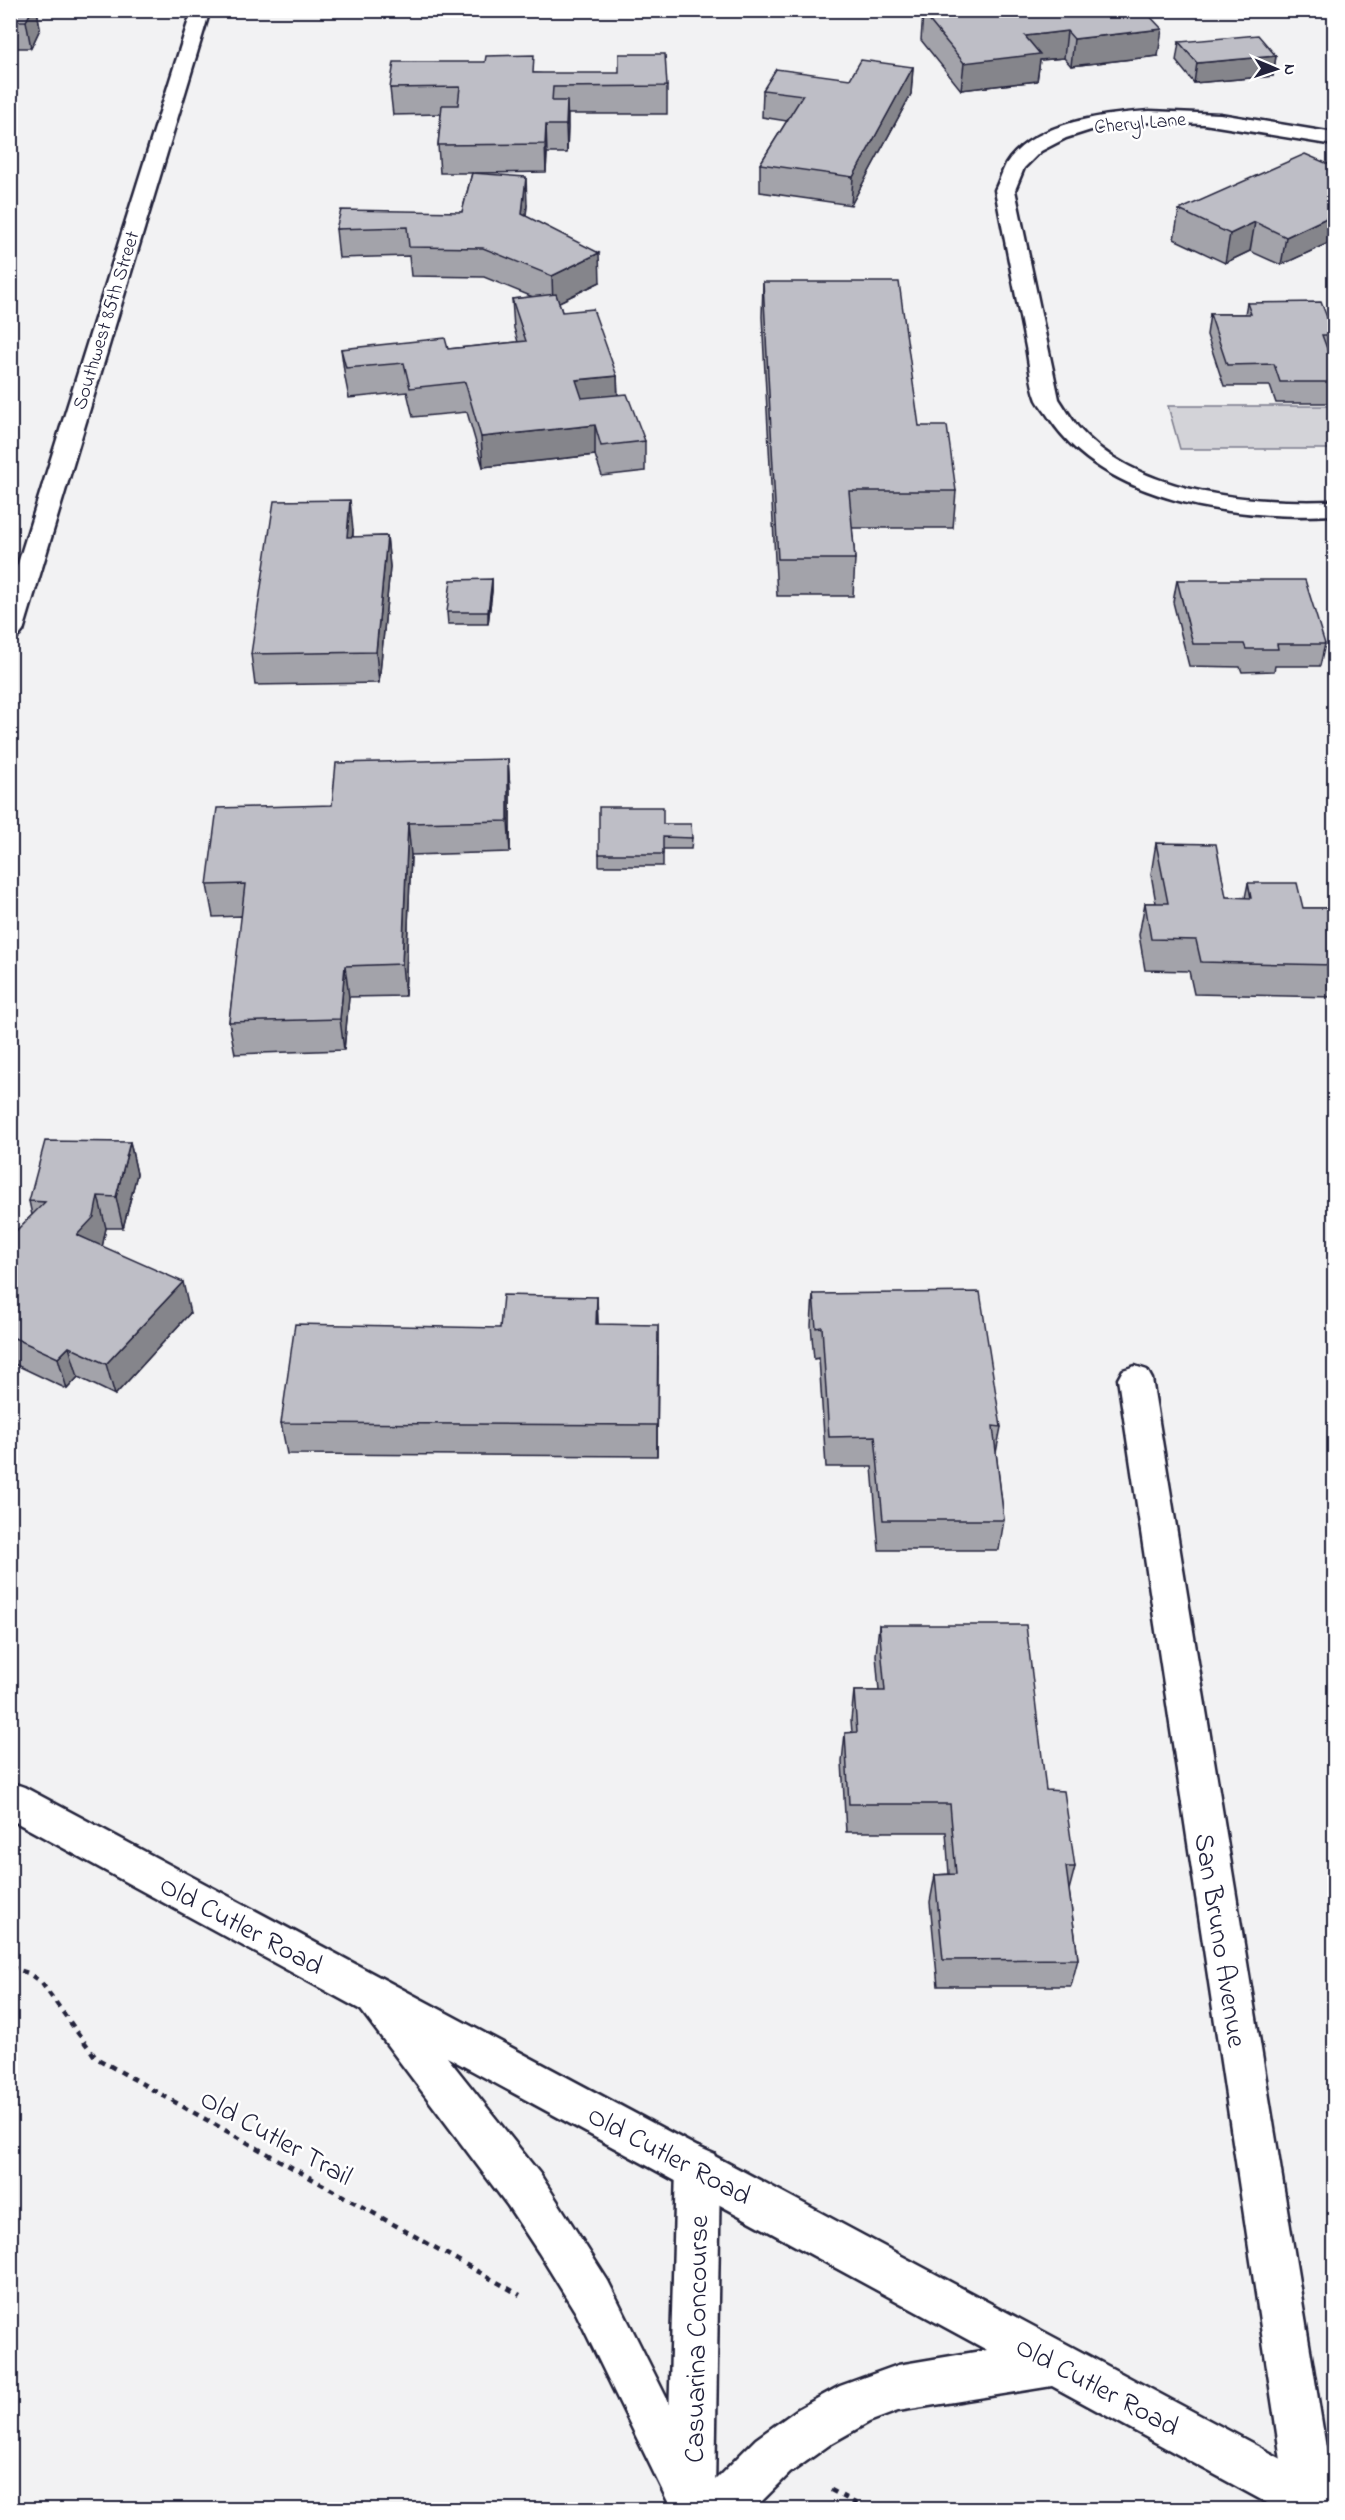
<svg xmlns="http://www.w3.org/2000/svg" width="1345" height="2520" font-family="'Indie Flower',sans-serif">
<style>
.green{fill:#d3d3d8;stroke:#7a7a8a;stroke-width:1.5}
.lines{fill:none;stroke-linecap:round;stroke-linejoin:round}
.minor-casing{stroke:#22223b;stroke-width:5}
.major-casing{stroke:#22223b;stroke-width:5}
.path{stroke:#22223b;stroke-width:4.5;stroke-dasharray:6 6;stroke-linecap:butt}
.minor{fill:#fff;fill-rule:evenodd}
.major{fill:#fff;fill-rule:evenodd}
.wall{fill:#a3a3aa;stroke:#22223b;stroke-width:1.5}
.shaded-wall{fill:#85858b;stroke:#22223b;stroke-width:1.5}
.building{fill:#bebec6;stroke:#22223b;stroke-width:1.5}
.labels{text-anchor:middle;stroke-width:5;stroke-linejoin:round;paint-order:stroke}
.far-street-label{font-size:20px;fill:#22223b;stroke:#fff}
.near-street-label{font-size:28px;fill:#22223b;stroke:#fff}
</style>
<rect width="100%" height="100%" fill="#f2f2f3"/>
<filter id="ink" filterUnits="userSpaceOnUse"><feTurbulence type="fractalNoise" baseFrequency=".0167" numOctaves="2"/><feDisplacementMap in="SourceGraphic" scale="12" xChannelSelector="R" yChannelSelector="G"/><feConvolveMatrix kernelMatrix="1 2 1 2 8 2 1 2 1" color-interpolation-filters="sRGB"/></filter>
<g filter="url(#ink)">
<path class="green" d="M 1168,406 L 1334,406 L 1334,449 L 1180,449 Z"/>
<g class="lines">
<g class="minor-casing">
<g id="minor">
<path d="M 192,10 L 210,10 L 23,631 L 19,636 L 10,638 L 10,589 Z"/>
<path d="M 1150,111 L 1220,114 L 1334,133 L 1334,145 L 1204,124 L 1150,122 L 1119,125 L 1091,130 L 1066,138 L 1041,151 L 1024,168 L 1015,190 L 1059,399 C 1065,408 1071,418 1077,426 C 1135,494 1251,504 1334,501 L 1334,515 C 1240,520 1107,504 1050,419 C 1046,412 1040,406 1037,400 C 1030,383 1029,360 1025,342 C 1015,291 1005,241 995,190 C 999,182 1002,172 1006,164 C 1033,122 1105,114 1150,111 Z"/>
<path d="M 1135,1366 L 1147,1370 L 1152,1379 L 1334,2497 L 1331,2510 L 1291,2510 L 1287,2500 L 1118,1379 L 1123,1370 Z"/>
<path d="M 698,2147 L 714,2154 L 720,2169 L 715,2493 L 708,2510 L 674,2510 L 667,2493 L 676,2169 L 682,2154 Z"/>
</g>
</g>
<g class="major-casing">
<path id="major" d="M 10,1782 L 24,1787 L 1334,2487 L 1334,2510 L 1280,2510 L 1052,2386 L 898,2411 L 869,2422 L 832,2443 L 790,2473 L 753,2510 L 672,2510 L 576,2313 L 539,2253 L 508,2206 L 361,2010 L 10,1819 ZM 447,2057 L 987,2350 L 898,2365 L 840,2386 L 798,2409 L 756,2439 L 710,2485 L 608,2281 L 540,2174 Z"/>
</g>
<g class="path">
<path d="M 10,1967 L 28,1973 L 41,1982 L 96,2058 L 520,2295"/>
<path d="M 831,2490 L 868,2510"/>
</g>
<use href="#minor" class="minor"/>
<use href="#major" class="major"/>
</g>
<g class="wall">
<path d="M 10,10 L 37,10 L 40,29 L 31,48 L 10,48 Z"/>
<path d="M 923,13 L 1105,15 L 1158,56 L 1071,66 L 1064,58 L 1040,60 L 1037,81 L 961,90 L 921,40 Z"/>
<path d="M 1179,42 L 1276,56 L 1273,76 L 1194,83 L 1176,61 Z"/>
<path d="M 913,67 L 911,94 L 851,205 L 760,192 L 760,164 L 787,121 L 762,117 L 763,90 L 850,79 Z"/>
<path d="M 535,73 L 667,86 L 667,114 L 568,114 L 567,153 L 547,153 L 546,172 L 476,173 L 527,205 L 526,216 L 600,282 L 559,302 L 562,312 L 617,376 L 618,395 L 645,441 L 645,471 L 602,476 L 595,455 L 483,467 L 467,412 L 413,417 L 407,392 L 349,398 L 345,378 L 341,349 L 448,349 L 518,342 L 514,328 L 512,299 L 533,297 L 484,277 L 411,276 L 409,256 L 339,258 L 336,229 L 462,212 L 472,173 L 440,173 L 438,145 L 441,114 L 393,115 L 390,88 Z"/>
<path d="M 1335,167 L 1335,240 L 1281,265 L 1250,251 L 1225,263 L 1174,239 L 1179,210 Z"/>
<path d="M 763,282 L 919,426 L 956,491 L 953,528 L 852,528 L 855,559 L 853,596 L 777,596 L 762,317 Z"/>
<path d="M 1247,303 L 1334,335 L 1330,354 L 1332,362 L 1335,362 L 1335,403 L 1276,403 L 1270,386 L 1224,386 L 1207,335 L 1210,314 L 1245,314 Z"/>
<path d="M 353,530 L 353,537 L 387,536 L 390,567 L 379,683 L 255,685 L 251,654 Z"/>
<path d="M 492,579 L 492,591 L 488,624 L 448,624 L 447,612 Z"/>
<path d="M 1177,580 L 1325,644 L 1320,666 L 1275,666 L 1274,671 L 1242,672 L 1240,667 L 1189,666 L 1173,602 Z"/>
<path d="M 508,759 L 510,790 L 510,852 L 411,855 L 405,996 L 349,997 L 344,1050 L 235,1054 L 229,1022 L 242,916 L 213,917 L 207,885 L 332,805 Z"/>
<path d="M 663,824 L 692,838 L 691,849 L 663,849 L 663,866 L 599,866 L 599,854 Z"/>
<path d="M 1156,843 L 1226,897 L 1245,898 L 1248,883 L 1303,908 L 1335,908 L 1335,992 L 1333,997 L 1194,994 L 1189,971 L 1145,970 L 1139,935 L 1145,903 L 1156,903 L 1151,874 Z"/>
<path d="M 130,1142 L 137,1174 L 123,1228 L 106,1228 L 102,1246 L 190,1313 L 115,1395 L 78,1377 L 67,1389 L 10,1362 L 10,1237 L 32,1215 L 29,1201 Z"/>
<path d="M 813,1294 L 1001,1427 L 996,1453 L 1004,1520 L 999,1550 L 879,1550 L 872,1467 L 826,1467 L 819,1358 L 814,1359 L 811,1325 Z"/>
<path d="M 597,1297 L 598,1324 L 658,1356 L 657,1456 L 287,1454 L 281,1423 L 500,1328 Z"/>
<path d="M 879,1625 L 1046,1790 L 1075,1867 L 1069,1890 L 1078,1959 L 1071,1986 L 938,1986 L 930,1902 L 935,1875 L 949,1874 L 946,1832 L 846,1832 L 842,1762 L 845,1733 L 852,1733 L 851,1720 L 854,1691 L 879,1691 L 876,1655 Z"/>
</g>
<g class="shaded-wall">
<path d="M 32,10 L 37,10 L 40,29 L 31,48 L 26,21 Z"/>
<path d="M 1162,29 L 1158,56 L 1071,66 L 1074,39 Z"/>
<path d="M 1067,31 L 1064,58 L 1040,60 L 1037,81 L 961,90 L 964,63 L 1025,36 Z"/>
<path d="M 1276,56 L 1273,76 L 1194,83 L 1197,63 Z"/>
<path d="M 913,67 L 911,94 L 851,205 L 853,177 Z"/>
<path d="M 567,101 L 568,128 L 567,153 L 566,125 Z"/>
<path d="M 546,125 L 547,153 L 546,172 L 545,144 Z"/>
<path d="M 526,177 L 527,205 L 523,242 L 522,214 Z"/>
<path d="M 1335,214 L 1335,240 L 1281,265 L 1286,237 Z"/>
<path d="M 1255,222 L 1250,251 L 1225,263 L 1230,234 Z"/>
<path d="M 599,253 L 600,282 L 553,305 L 552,276 Z"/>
<path d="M 617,376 L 618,405 L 577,410 L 576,380 Z"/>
<path d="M 595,425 L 595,455 L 483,467 L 481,437 Z"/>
<path d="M 350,500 L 353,530 L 350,567 L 347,537 Z"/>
<path d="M 387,536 L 390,567 L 379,683 L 376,652 Z"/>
<path d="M 492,579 L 492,591 L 488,624 L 488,612 Z"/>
<path d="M 508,759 L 510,790 L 510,852 L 508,821 Z"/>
<path d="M 408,823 L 411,855 L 405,996 L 402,964 Z"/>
<path d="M 345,966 L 349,997 L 344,1050 L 340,1019 Z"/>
<path d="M 130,1142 L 137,1174 L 123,1228 L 116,1197 Z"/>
<path d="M 98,1196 L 106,1228 L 102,1248 L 77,1235 Z"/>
<path d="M 183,1282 L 190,1313 L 115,1395 L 106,1364 Z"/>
<path d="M 597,1297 L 598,1328 L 596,1324 Z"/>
<path d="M 658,1325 L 658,1356 L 657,1456 L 657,1425 Z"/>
<path d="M 69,1347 L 78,1377 L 67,1389 L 58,1358 Z"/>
</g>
<g class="building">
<path d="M 10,10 L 32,10 L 26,21 L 10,21 Z"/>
<path d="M 948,10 L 1101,10 L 1105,15 L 1144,10 L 1162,29 L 1074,39 L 1067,31 L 1025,36 L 1040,54 L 964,63 L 923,13 Z"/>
<path d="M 1258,35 L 1276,56 L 1197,63 L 1179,42 Z"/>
<path d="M 619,54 L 665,54 L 667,86 L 553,87 L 552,101 L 567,101 L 566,125 L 546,125 L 545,144 L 438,145 L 442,105 L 458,105 L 460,87 L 390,88 L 394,62 L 485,62 L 486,56 L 534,55 L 533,73 L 619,73 Z"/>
<path d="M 861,60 L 913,67 L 853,177 L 760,164 L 803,95 L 763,90 L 776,69 L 850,79 Z"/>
<path d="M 1305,154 L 1335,167 L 1335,214 L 1286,237 L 1255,222 L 1230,234 L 1179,210 Z"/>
<path d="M 472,173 L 526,177 L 522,214 L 599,253 L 552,276 L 483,248 L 409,247 L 407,227 L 336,229 L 341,210 L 462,212 Z"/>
<path d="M 763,282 L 899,282 L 919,426 L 947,426 L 956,491 L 849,491 L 855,559 L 778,559 Z"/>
<path d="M 556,294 L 562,312 L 593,309 L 617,376 L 576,380 L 582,398 L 627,394 L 645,441 L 601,446 L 595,425 L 481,437 L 465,382 L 410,388 L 404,363 L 346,368 L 341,349 L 445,338 L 448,349 L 526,341 L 512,299 Z"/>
<path d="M 1321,302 L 1334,335 L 1322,335 L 1332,362 L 1335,362 L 1335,382 L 1280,382 L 1274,364 L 1227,365 L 1210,314 L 1251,314 L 1247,303 Z"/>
<path d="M 350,500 L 347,537 L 387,536 L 376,652 L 251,654 L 274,501 Z"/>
<path d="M 492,579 L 488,612 L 447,612 L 451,580 Z"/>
<path d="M 1177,580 L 1305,580 L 1325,644 L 1277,644 L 1278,649 L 1246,649 L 1244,644 L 1193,644 Z"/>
<path d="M 508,759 L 508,821 L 408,823 L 402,964 L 345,966 L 340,1019 L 229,1022 L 245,884 L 207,885 L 217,808 L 332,805 L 336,763 Z"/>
<path d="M 599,807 L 663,807 L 663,824 L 691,824 L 692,838 L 663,837 L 663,854 L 599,854 Z"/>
<path d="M 1156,843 L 1216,844 L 1226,897 L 1251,898 L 1248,883 L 1297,883 L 1303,908 L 1335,908 L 1335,965 L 1201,962 L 1196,940 L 1151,939 L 1145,903 L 1168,903 Z"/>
<path d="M 45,1141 L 130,1142 L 116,1197 L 98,1196 L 94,1217 L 77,1235 L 183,1282 L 106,1364 L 69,1347 L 58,1358 L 10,1336 L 10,1237 L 45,1202 L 29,1201 Z"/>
<path d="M 980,1292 L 1001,1427 L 993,1426 L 1004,1520 L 883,1520 L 875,1436 L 829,1437 L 822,1327 L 816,1328 L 813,1294 Z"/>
<path d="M 503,1295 L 597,1297 L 596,1324 L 658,1325 L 657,1425 L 281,1423 L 295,1324 L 500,1328 Z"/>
<path d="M 879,1625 L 1026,1625 L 1046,1790 L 1064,1791 L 1075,1867 L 1066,1867 L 1078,1959 L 943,1960 L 935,1875 L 956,1874 L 950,1804 L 849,1804 L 845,1733 L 857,1732 L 854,1691 L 885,1691 Z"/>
</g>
</g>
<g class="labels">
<g class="far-street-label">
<text transform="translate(1140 122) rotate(-5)" y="7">Cheryl Lane</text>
<text transform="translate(105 320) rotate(-73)" y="7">Southwest 85th Street</text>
</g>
<g class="near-street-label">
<text transform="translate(242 1924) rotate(28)" y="10">Old Cutler Road</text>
<text transform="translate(1222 1940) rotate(81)" y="10">San Bruno Avenue</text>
<text transform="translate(277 2136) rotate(29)" y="10">Old Cutler Trail</text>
<text transform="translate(670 2154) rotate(28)" y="10">Old Cutler Road</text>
<text transform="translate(695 2339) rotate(-89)" y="10">Casuarina Concourse</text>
<text transform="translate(1098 2385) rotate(28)" y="10">Old Cutler Road</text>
</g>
</g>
<rect width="1345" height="2520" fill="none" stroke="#fff" stroke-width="36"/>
<rect x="18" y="18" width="1309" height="2484" fill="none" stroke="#22223b" stroke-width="2" filter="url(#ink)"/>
<g transform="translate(1276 69) rotate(92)" stroke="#ffffff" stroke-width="4.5" paint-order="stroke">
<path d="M0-4.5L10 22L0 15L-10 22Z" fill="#22223b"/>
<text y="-9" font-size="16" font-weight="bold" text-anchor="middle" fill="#22223b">N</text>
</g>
</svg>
